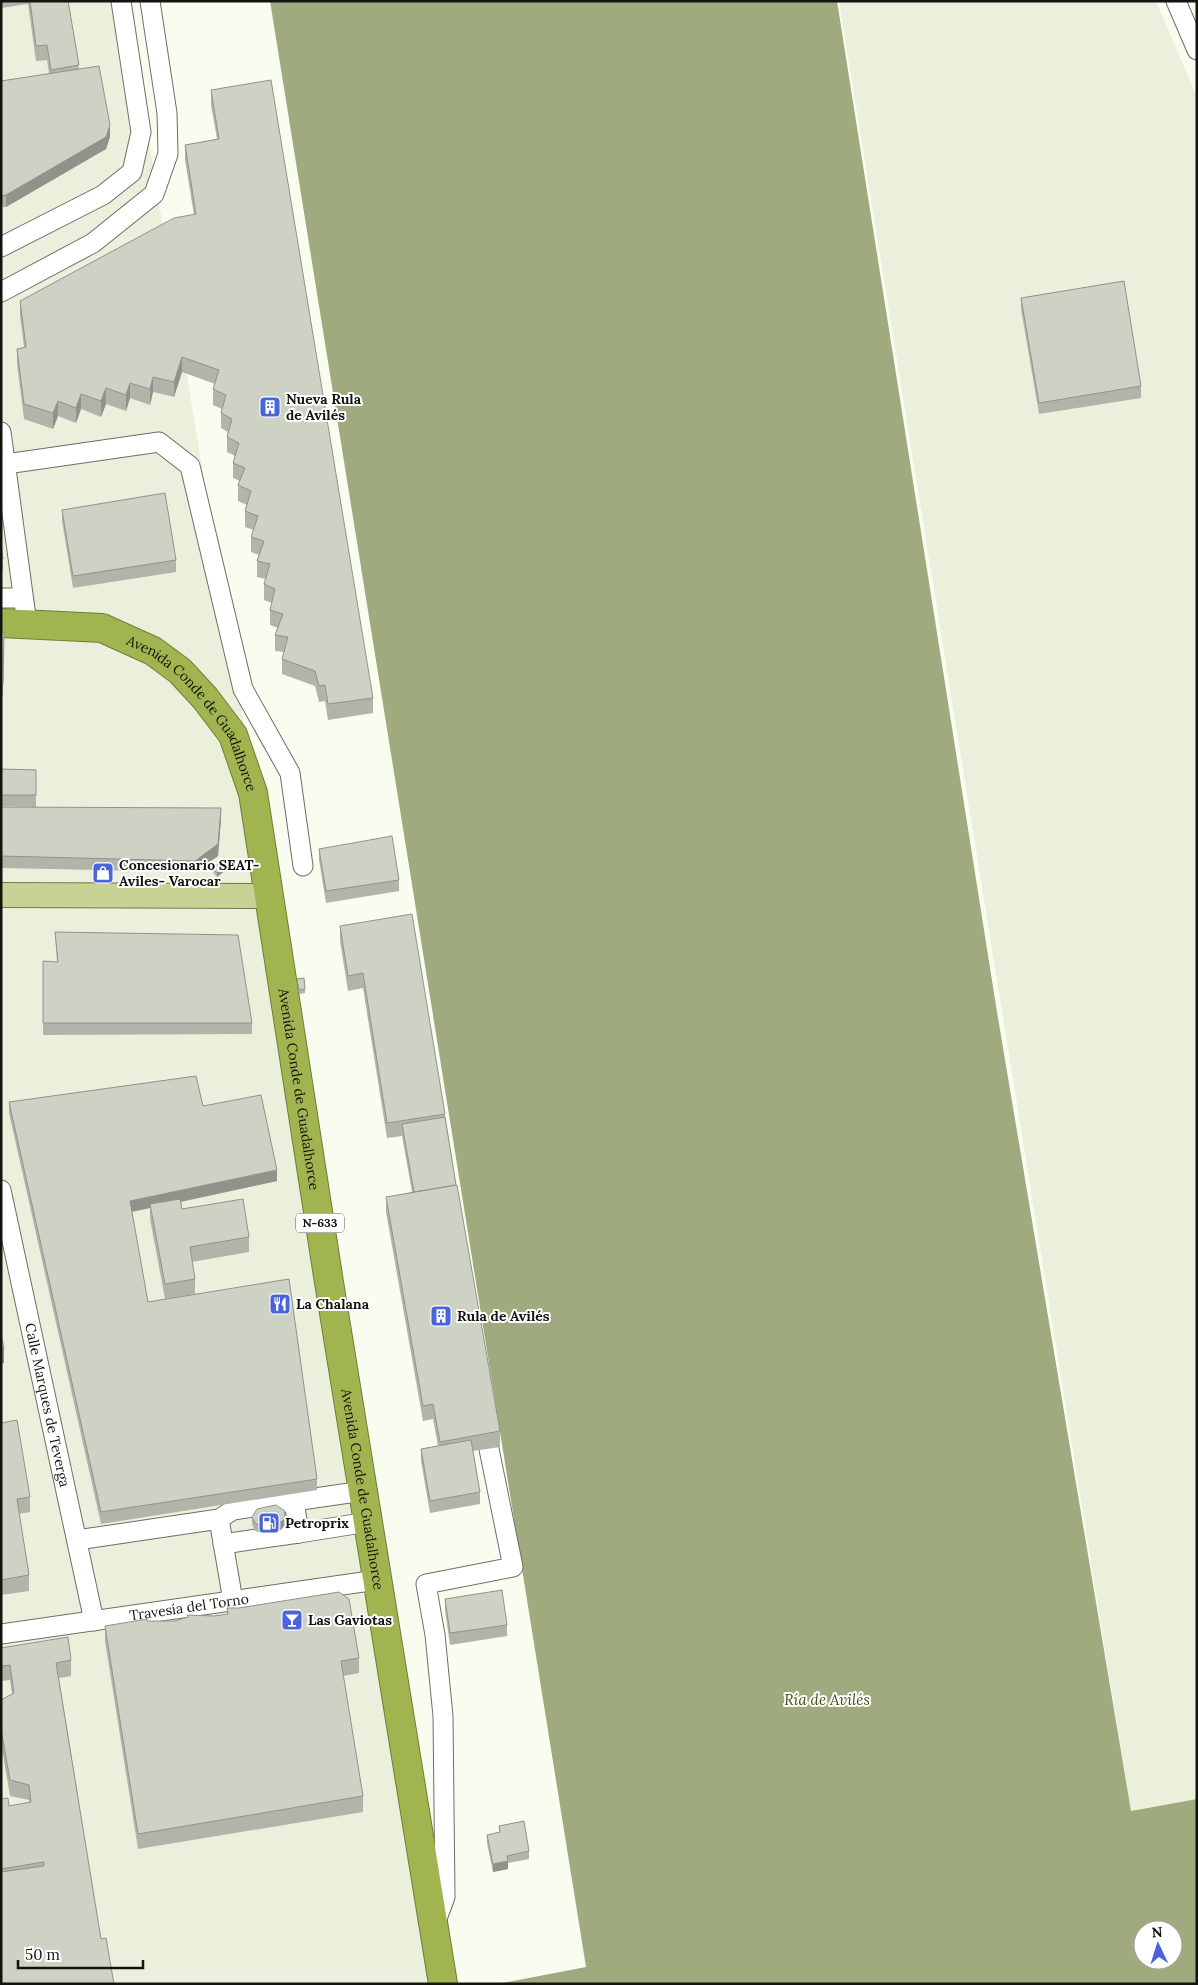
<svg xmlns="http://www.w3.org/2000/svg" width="1198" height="1985" font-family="Lora,serif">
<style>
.built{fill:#ebf0dd}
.water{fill:#9faa7f;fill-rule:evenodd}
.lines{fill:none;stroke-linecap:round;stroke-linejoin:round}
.minor-casing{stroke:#6c6f64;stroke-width:21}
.major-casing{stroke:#6f7d39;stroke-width:26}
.highway-casing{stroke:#6f7d39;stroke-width:30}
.minor{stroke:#fff;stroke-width:19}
.major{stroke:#c6d395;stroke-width:24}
.highway{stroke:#a0b54f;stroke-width:28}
.wall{fill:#b1b5a9}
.shaded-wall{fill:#90938a}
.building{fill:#ced2c5;stroke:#90938a}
.labels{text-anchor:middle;stroke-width:4;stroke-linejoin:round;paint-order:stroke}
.shield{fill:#fff;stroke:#5a5a58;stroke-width:1}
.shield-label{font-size:12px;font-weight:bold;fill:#131410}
.poi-label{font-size:14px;font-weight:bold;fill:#131410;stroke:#fff;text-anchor:start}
.street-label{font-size:14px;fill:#131410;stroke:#fff}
.water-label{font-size:15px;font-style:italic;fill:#444f08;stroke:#fff}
</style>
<rect width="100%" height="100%" fill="#f9fdf0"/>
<g class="built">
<path d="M 1,1 L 126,1 L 449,1984 L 1,1984 Z"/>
<path d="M 839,1 L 1156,1 L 1197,97 L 1197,1799 L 1131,1811 Z"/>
</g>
<path class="water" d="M 270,1 L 837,1 L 997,1012 L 1131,1811 L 1197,1799 L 1197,1984 L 497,1984 L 586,1967 ZM 1143,1930 L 1173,1930 L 1173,1960 L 1143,1960 Z"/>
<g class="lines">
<g class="minor-casing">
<g id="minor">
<path d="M 1176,1 L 1197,50"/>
<path d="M 1,247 L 103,195 L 132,172 L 141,132 L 121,1"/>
<path d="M 1,292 L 93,243 L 154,194 L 168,154 L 167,113 L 150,1"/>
<path d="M 1,432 L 27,624"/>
<path d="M 6,464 L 159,442 L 190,466 L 243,689 L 290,773 L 303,866"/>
<path d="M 1,598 L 23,598"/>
<path id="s1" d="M 1,1190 L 94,1621"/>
<path d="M 294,1501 L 299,1533 L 368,1522"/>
<path d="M 219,1519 L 233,1601"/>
<path d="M 77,1540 L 219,1519 L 233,1510 L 363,1491"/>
<path d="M 223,1544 L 299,1533"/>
<path id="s2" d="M 1,1634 L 377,1580"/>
<path d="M 435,1924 L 445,1897 L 443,1716 L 435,1635 L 426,1584 L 513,1567 L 489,1449"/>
</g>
</g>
<g class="major-casing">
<path id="major" d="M 1,895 L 270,896"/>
</g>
<g class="highway-casing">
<g id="highway">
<path id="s3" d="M 1,623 L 102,628 L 153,651 L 180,671 L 205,698 L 233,735 L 253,793 L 328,1276 L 443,1984"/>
</g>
</g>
<use href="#minor" class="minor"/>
<use href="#major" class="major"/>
<use href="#highway" class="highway"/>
</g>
<g class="wall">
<path d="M 1,1 L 68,1 L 79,69 L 110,137 L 106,149 L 6,207 L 1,207 L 1,81 L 49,74 L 47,60 L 36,61 L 28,4 L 1,8 Z"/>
<path d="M 211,90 L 373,698 L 373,713 L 328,720 L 325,701 L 319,702 L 315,686 L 282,674 L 282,659 L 284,652 L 275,651 L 275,635 L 278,628 L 270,625 L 270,610 L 272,603 L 264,600 L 264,584 L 266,579 L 257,577 L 257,561 L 259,555 L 251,552 L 251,537 L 254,530 L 245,527 L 245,511 L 247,505 L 238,501 L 238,485 L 240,481 L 233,478 L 233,463 L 235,456 L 227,452 L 227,437 L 228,432 L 221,428 L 221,413 L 222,409 L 213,405 L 213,389 L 215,384 L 182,372 L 174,397 L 153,392 L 150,405 L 130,398 L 126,411 L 106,404 L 101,417 L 81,409 L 76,423 L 58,416 L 53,429 L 24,419 L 17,364 L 17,349 L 24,347 L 20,316 L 20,301 L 194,215 L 185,160 L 185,145 L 217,139 L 211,105 Z"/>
<path d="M 1021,298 L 1141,386 L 1141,398 L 1039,414 L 1021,309 Z"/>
<path d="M 62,510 L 176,560 L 176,572 L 73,588 L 62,521 Z"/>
<path d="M 1,545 L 3,559 L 3,571 L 1,571 Z"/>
<path d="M 1,632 L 4,632 L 3,696 L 1,696 Z"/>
<path d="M 1,769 L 36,770 L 36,807 L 1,806 Z"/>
<path d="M 1,807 L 221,819 L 218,856 L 195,872 L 1,868 Z"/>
<path d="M 319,849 L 399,880 L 399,891 L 326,903 L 319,860 Z"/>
<path d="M 213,868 L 227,869 L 217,877 L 213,872 Z"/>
<path d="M 340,926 L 445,1114 L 456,1185 L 500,1431 L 500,1447 L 473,1451 L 480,1492 L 480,1504 L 430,1513 L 421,1461 L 421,1449 L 438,1446 L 433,1419 L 423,1421 L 386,1212 L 386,1197 L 412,1192 L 402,1136 L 387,1138 L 363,988 L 348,991 L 340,941 Z"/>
<path d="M 55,932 L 252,1023 L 252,1034 L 43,1035 L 43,961 L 57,962 Z"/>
<path d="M 297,979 L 305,989 L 305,993 L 299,994 Z"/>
<path d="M 9,1102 L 203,1106 L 277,1181 L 181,1202 L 182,1209 L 249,1237 L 249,1252 L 192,1262 L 195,1279 L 195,1294 L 165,1299 L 150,1219 L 150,1208 L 132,1212 L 148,1302 L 317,1479 L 317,1490 L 101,1524 L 9,1113 Z"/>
<path d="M 1,1423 L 30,1497 L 30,1512 L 19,1514 L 29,1575 L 29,1591 L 1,1595 Z"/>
<path d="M 252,1517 L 285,1519 L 284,1526 L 281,1530 L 261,1533 L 255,1531 L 252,1524 Z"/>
<path d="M 445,1599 L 507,1625 L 507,1636 L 450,1645 L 445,1610 Z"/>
<path d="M 227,1608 L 359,1658 L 359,1673 L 343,1676 L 363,1796 L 363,1812 L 138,1849 L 105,1641 L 105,1626 L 147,1621 L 175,1621 L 214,1616 L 227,1614 Z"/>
<path d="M 1,1648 L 71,1660 L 71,1676 L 59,1678 L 101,1939 L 1,1984 L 1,1799 L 9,1806 L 29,1803 L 29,1800 L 10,1796 L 1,1744 L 1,1700 L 12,1694 L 10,1680 L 1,1681 Z"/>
<path d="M 499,1826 L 529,1851 L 529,1859 L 508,1863 L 508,1869 L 493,1872 L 487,1843 L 487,1835 L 499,1833 Z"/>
</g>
<g class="shaded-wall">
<path d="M 110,125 L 110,137 L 106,149 L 6,207 L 6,195 Z"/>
<path d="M 182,357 L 182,372 L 174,397 L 174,382 Z"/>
<path d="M 153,377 L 153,392 L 150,405 L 150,389 Z"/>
<path d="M 130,383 L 130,398 L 126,411 L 126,395 Z"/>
<path d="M 106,388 L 106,404 L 101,417 L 101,401 Z"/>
<path d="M 81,394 L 81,409 L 76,423 L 76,408 Z"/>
<path d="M 58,401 L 58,416 L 53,429 L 53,413 Z"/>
<path d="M 221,808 L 221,819 L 218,856 L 195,872 L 195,861 Z"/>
<path d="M 227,865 L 227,869 L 217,877 L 217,873 Z"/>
<path d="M 277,1170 L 277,1181 L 151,1208 L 150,1204 L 150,1208 L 130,1212 L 130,1201 Z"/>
<path d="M 1,1348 L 4,1348 L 4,1363 L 1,1364 Z"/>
<path d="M 285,1511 L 284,1526 L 281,1530 L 281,1522 Z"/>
<path d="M 508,1861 L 508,1869 L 493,1872 L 493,1864 Z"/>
</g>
<g class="building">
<path d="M 30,1 L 68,1 L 79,65 L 51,70 L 47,45 L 36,46 Z"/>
<path d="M 99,66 L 110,125 L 106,137 L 6,195 L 1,196 L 1,81 Z"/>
<path d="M 271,80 L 373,698 L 328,704 L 325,685 L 319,686 L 315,671 L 282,659 L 288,637 L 275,635 L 283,614 L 270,610 L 275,589 L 264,584 L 270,564 L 257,561 L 264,541 L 251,537 L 258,516 L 245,511 L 251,491 L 238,485 L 245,468 L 233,463 L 239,443 L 227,437 L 232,419 L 221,413 L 226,395 L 213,389 L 219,370 L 182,357 L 174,382 L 153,377 L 150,389 L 130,383 L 126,395 L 106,388 L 101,401 L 81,394 L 76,408 L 58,401 L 53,413 L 24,404 L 17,349 L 26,347 L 20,301 L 174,218 L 196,214 L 185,145 L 219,139 L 211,90 Z"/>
<path d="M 1124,281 L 1141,386 L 1039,403 L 1021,298 Z"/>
<path d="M 165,493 L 176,560 L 73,576 L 62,510 Z"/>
<path d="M 1,545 L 3,559 L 1,559 Z"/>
<path d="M 1,632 L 4,632 L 3,684 L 1,684 Z"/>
<path d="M 1,769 L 36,770 L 36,795 L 1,795 Z"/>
<path d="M 1,807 L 221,808 L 218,844 L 195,861 L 1,856 Z"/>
<path d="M 392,836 L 399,880 L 326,891 L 319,849 Z"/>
<path d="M 223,860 L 227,865 L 217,873 L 213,868 Z"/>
<path d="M 412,914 L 445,1114 L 387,1123 L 363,973 L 348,976 L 340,926 Z"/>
<path d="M 55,932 L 238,935 L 252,1023 L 43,1023 L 43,961 L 58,962 Z"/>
<path d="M 304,978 L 305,989 L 299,990 L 297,979 Z"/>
<path d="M 196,1076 L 203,1106 L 261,1095 L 277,1170 L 130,1201 L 148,1302 L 289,1279 L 317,1479 L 101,1512 L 9,1102 Z"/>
<path d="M 445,1117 L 456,1185 L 414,1192 L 402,1124 Z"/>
<path d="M 457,1185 L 500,1431 L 440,1442 L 433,1404 L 423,1406 L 386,1197 Z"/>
<path d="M 180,1199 L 182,1209 L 243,1199 L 249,1237 L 190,1247 L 195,1279 L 165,1284 L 150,1204 Z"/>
<path d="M 1,1333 L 4,1348 L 1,1348 Z"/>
<path d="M 17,1420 L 30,1497 L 17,1499 L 29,1575 L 1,1580 L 1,1423 Z"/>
<path d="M 471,1440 L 480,1492 L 430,1501 L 421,1449 Z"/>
<path d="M 276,1505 L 285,1511 L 284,1519 L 281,1522 L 261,1526 L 255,1523 L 252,1517 L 257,1509 Z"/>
<path d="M 502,1590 L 507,1625 L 450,1633 L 445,1599 Z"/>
<path d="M 339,1592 L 349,1599 L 359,1658 L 341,1661 L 363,1796 L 138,1834 L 105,1626 L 147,1619 L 147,1621 L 175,1621 L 188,1617 L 187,1615 L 214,1616 L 228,1614 L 227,1608 L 239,1608 Z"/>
<path d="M 68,1637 L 71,1660 L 56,1663 L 101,1939 L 106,1938 L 114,1984 L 1,1984 L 1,1872 L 44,1866 L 44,1862 L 1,1869 L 1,1799 L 8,1798 L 9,1806 L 31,1802 L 29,1785 L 10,1780 L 1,1729 L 1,1700 L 14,1693 L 10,1665 L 1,1666 L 1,1648 Z"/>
<path d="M 524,1821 L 529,1851 L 507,1856 L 508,1861 L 493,1864 L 487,1835 L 500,1832 L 499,1826 Z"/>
</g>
<defs>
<g id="building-square" transform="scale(1.125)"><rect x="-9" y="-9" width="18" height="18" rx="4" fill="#4965d9" stroke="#fff"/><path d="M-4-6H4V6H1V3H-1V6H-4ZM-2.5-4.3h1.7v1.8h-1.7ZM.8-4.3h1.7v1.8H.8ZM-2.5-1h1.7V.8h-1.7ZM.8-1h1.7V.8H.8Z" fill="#fff"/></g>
<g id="shop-square" transform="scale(1.125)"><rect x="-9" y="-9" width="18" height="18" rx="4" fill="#4965d9" stroke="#fff"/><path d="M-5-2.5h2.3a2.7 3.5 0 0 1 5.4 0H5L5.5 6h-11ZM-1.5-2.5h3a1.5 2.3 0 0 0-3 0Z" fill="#fff"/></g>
<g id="restaurant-square" transform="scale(1.125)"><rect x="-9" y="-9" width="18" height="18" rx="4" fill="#4965d9" stroke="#fff"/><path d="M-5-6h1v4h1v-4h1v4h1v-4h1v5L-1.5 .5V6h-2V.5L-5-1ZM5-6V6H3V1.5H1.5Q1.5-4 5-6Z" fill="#fff"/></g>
<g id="fuel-square" transform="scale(1.125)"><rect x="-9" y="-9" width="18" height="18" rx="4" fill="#4965d9" stroke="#fff"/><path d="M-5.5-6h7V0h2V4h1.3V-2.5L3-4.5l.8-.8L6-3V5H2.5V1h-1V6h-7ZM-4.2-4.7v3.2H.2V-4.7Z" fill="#fff"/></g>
<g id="bar-square" transform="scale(1.125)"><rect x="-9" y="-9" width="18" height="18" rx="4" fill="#4965d9" stroke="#fff"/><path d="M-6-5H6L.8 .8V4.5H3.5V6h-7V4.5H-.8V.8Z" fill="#fff"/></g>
</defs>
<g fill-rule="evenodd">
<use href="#building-square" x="270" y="407"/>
<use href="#shop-square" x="103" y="873"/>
<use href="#restaurant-square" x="280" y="1304"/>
<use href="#building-square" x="441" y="1316"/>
<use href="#fuel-square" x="269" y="1523"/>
<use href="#bar-square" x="292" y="1620"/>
</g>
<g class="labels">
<rect class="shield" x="296" y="1213.5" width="48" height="19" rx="4"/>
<g class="shield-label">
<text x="320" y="1227">N-633</text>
</g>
<g class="poi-label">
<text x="286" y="404">Nueva Rula<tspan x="286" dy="16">de Avilés</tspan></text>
<text x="119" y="870">Concesionario SEAT-<tspan x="119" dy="16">Aviles- Varocar</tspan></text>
<text x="296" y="1309">La Chalana</text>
<text x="457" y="1321">Rula de Avilés</text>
<text x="285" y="1528">Petroprix</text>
<text x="308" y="1625">Las Gaviotas</text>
</g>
<g class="street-label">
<text dy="5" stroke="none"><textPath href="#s3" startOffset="231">Avenida Conde de Guadalhorce</textPath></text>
<text dy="5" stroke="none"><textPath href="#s3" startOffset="635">Avenida Conde de Guadalhorce</textPath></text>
<text dy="5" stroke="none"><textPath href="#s1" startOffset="220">Calle Marques de Teverga</textPath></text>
<text dy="5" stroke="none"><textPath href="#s3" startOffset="1040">Avenida Conde de Guadalhorce</textPath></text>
<text dy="5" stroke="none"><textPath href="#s2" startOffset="190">Travesía del Torno</textPath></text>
</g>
<g class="water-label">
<text x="827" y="1705">Ría de Avilés</text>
</g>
</g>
<rect width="1198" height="1985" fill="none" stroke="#131410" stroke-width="5"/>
<g transform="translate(1158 1945) rotate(356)"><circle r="24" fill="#ffffff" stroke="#a1a19f"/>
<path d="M0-4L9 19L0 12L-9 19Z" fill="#4965d9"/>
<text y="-8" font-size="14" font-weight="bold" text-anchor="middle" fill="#131410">N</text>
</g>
<path d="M18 1960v8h125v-8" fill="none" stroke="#131410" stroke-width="2.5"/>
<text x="25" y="1960" font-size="15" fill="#131410" stroke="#ffffff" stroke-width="4" paint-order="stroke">50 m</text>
</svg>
